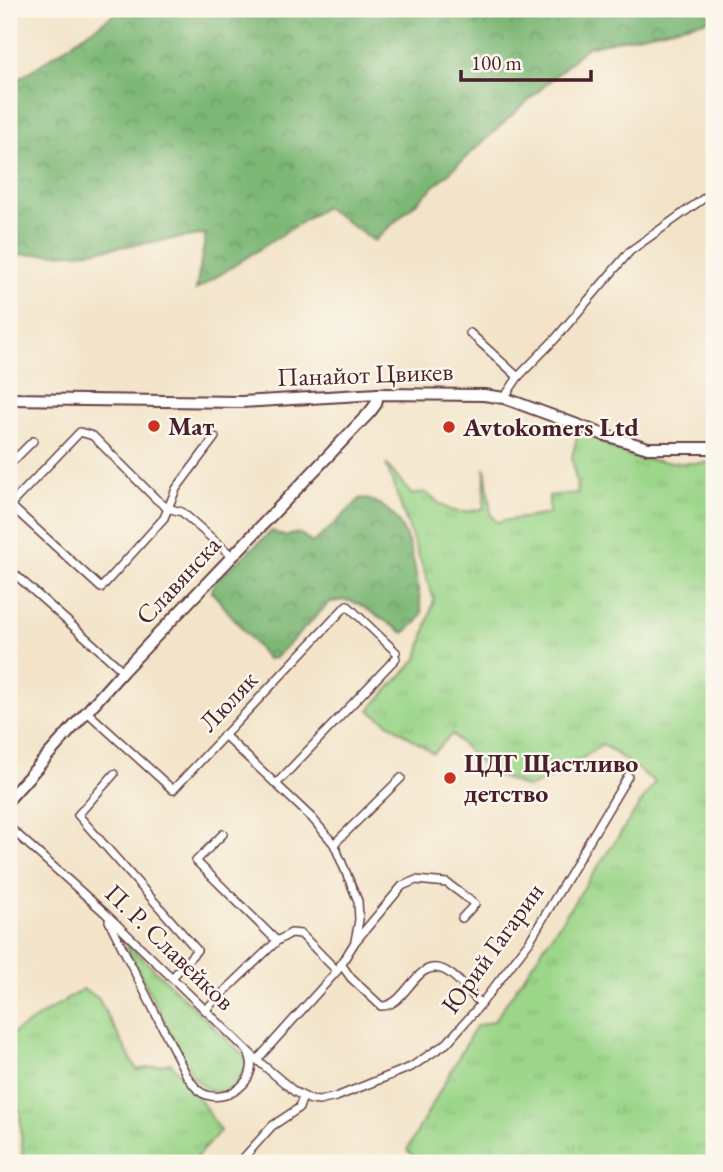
<svg xmlns="http://www.w3.org/2000/svg" width="723" height="1172" font-family="'EB Garamond',serif">
<style>
.grass{fill:url(#grass-tufts);stroke:#727a5a;stroke-width:2}
.forest{fill:url(#forest-crowns);stroke:#636b50;stroke-width:2}
.lines{fill:none;stroke-linecap:round;stroke-linejoin:round}
.street-casing{stroke:#633d43;stroke-width:10}
.secondary-casing{stroke:#633d43;stroke-width:14}
.street{stroke:#fff;stroke-width:7}
.secondary{stroke:#fff;stroke-width:10}
.poi-dot{fill:#c8321e;stroke:#fbf7ec;stroke-width:2.5}
.labels{text-anchor:middle;stroke-width:5;stroke-linejoin:round;paint-order:stroke}
.street-label{font-size:26px;fill:#4a1f2b;stroke:#fbf7ec}
.poi-label{font-size:26px;font-weight:bold;fill:#4a1f2b;stroke:#fbf7ec;text-anchor:start}
</style>
<defs>
<pattern id="grass-tufts" width="24" height="20" patternUnits="userSpaceOnUse" patternTransform="scale(1.75)"><rect width="24" height="20" fill="#9bd689"/><path d="M3 7l-1-3M5 7V3M7 7l1-3M15 17l-1-3M17 17v-4M19 17l1-3" fill="none" stroke="#87b776"/></pattern>
<pattern id="forest-crowns" width="20" height="18" patternUnits="userSpaceOnUse" patternTransform="scale(1.75)"><rect width="20" height="18" fill="#7cb775"/><path d="M2 6a3 3 0 1 1 6 0M12 15a3 3 0 1 1 6 0" fill="none" stroke="#689460"/></pattern>
</defs>
<rect width="100%" height="100%" fill="#fbf7ec"/>
<filter id="ink" filterUnits="userSpaceOnUse"><feTurbulence type="fractalNoise" baseFrequency=".0143" numOctaves="2"/><feDisplacementMap in="SourceGraphic" scale="14" xChannelSelector="R" yChannelSelector="G"/><feConvolveMatrix kernelMatrix="1 2 1 2 8 2 1 2 1" color-interpolation-filters="sRGB"/></filter>
<filter id="wash" filterUnits="userSpaceOnUse"><feTurbulence type="fractalNoise" baseFrequency=".00686" numOctaves="4" result="noise"/><feDisplacementMap in="SourceGraphic" scale="28" xChannelSelector="R" yChannelSelector="G"/><feGaussianBlur stdDeviation="1.57" result="paint"/><feColorMatrix in="noise" values="0 0 0 0 0 0 0 0 0 0 0 0 0 0 0 0 0 1.4 0 .05"/><feComposite in="paint" operator="in"/></filter>
<g filter="url(#wash)">
<rect width="100%" height="100%" fill="#f3e4c9"/>
<g class="grass">
<path d="M 579,429 C 593,437 607,447 622,453 C 643,462 692,465 714,462 L 712,478 L 714,484 L 714,1163 L 421,1163 L 407,1150 L 476,1026 L 494,1021 L 655,782 L 603,744 L 558,775 L 528,788 L 490,773 L 452,734 L 433,753 L 369,710 L 418,658 L 434,599 L 386,464 L 412,495 L 425,492 C 449,511 453,517 484,508 L 485,467 L 491,514 L 496,522 L 549,514 L 549,496 L 578,493 L 572,457 Z"/>
<path d="M 127,943 L 245,1057 C 248,1075 233,1096 212,1091 C 205,1089 200,1083 194,1078 L 126,947 Z"/>
<path d="M 83,989 L 98,998 L 137,1070 L 171,1063 L 201,1101 L 220,1131 L 191,1163 L 23,1163 L 20,1111 L 9,1101 L 9,1036 Z"/>
</g>
<g class="forest">
<path d="M 122,9 L 714,9 L 714,19 L 587,47 L 374,241 L 325,207 L 196,290 L 206,234 L 79,253 L 9,255 L 9,86 Z"/>
<path d="M 361,498 C 413,506 415,572 422,613 L 417,622 L 404,633 L 359,604 L 346,600 L 330,602 L 275,658 L 267,659 L 212,592 L 214,582 L 272,531 L 286,537 C 298,530 302,534 312,543 L 325,533 Z"/>
</g>
</g>
<g filter="url(#ink)">
<g class="lines">
<g class="street-casing">
<g id="street">
<path d="M 470,333 L 518,377"/>
<path d="M 504,398 L 518,377 L 556,338 L 630,251 L 714,191"/>
<path d="M 9,465 L 33,441"/>
<path d="M 9,504 L 101,588 L 164,518 L 176,489 L 215,437"/>
<path d="M 10,505 L 80,432 L 93,436 L 156,499 L 167,508 L 182,512 L 232,556"/>
<path d="M 9,569 L 123,671"/>
<path d="M 86,711 L 173,790 L 347,605 L 396,652"/>
<path d="M 224,735 L 312,818 L 334,844 L 358,901 L 359,920 L 355,941"/>
<path d="M 114,774 L 78,815 L 197,950 L 172,978"/>
<path d="M 277,783 L 396,658"/>
<path d="M 9,827 L 105,913 L 257,1060 L 295,1092 L 311,1100 L 319,1101 L 336,1097 L 411,1067 L 447,1043 L 481,1004 L 529,942 L 628,776"/>
<path d="M 223,834 L 196,861 L 277,941"/>
<path d="M 334,844 L 401,778"/>
<path d="M 109,921 L 187,1076 C 191,1081 196,1090 202,1093 C 226,1106 261,1080 249,1054"/>
<path d="M 341,964 L 351,978 L 381,1006 C 407,1007 415,957 444,970 C 457,976 471,994 481,1004"/>
<path d="M 205,1010 L 277,941 L 291,933 L 301,934 L 337,971"/>
<path d="M 257,1060 L 337,971 L 355,942 L 402,886 L 416,880 L 447,883 L 475,904 L 462,918"/>
<path d="M 239,1163 L 272,1126 L 299,1108 L 303,1097"/>
</g>
</g>
<g class="secondary-casing">
<g id="secondary">
<path d="M 9,399 L 241,402 L 378,394 L 484,395 L 504,398 L 602,434 L 648,448 L 714,448"/>
<path d="M 9,799 L 123,671 L 370,412 L 376,404 L 378,394"/>
</g>
</g>
<use href="#street" class="street"/>
<use href="#secondary" class="secondary"/>
</g>
</g>
<g class="poi-dot">
<circle cx="154" cy="426" r="7"/>
<circle cx="449" cy="427" r="7"/>
<circle cx="450" cy="778" r="7"/>
</g>
<g class="labels">
<g class="street-label">
<text transform="translate(365 374) rotate(-2)" y="9">Панайот Цвикев</text>
<text transform="translate(178 580) rotate(-47)" y="9">Славянска</text>
<text transform="translate(228 701) rotate(-47)" y="9">Люляк</text>
<text transform="translate(170 947) rotate(44)" y="9">П. Р. Славейков</text>
<text transform="translate(492 948) rotate(-54)" y="9">Юрий Гагарин</text>
</g>
<g class="poi-label">
<text x="168" y="435">Мат</text>
<text x="463" y="436">Avtokomers Ltd</text>
<text x="464" y="772">ЦДГ Щастливо<tspan x="464" dy="30">детство</tspan></text>
</g>
</g>
<rect width="723" height="1172" fill="none" stroke="#fbf7ec" stroke-width="35"/>
<path d="M461 70v10h130v-10" fill="none" stroke="#4a1f2b" stroke-width="3.5"/>
<text x="471" y="70" font-size="21" fill="#4a1f2b" stroke="#fbf7ec" stroke-width="5" paint-order="stroke">100 m</text>
</svg>
